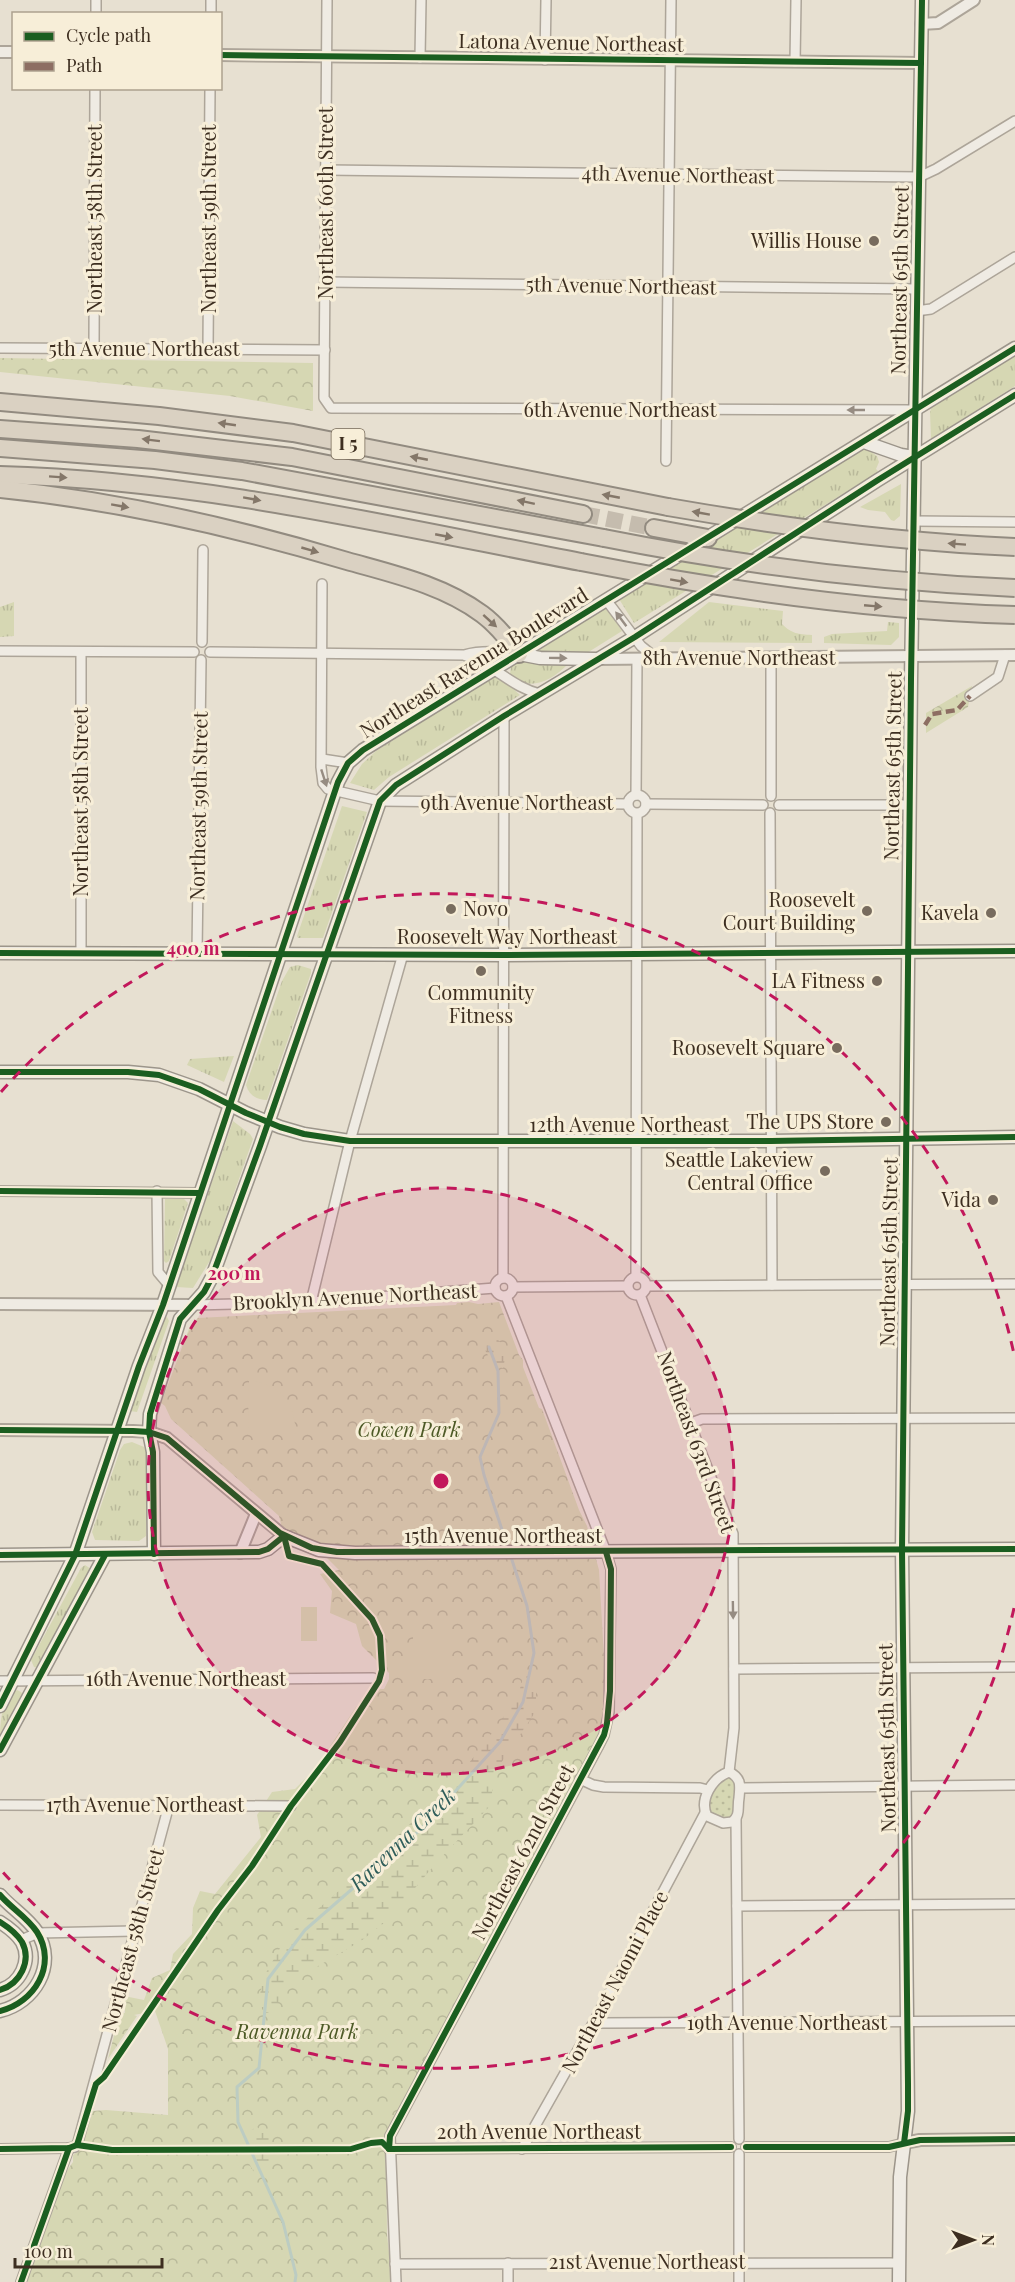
<svg xmlns="http://www.w3.org/2000/svg" width="1015" height="2282" font-family="'Playfair Display',serif">
<style>
.grass{fill:url(#grass-tufts)}
.forest{fill:url(#forest-crowns)}
.wetland{fill:url(#wetland-marsh)}
.garden{fill:url(#garden-dots)}
.pitch{fill:#d6d7b3}
.lines{fill:none;stroke-linecap:round;stroke-linejoin:round}
.stream{stroke:#bcccc2;stroke-width:3}
.motorway-tunnel{stroke:#c5bcae;stroke-width:16;stroke-dasharray:16 8;stroke-linecap:butt}
.minor-casing{stroke:#ada599;stroke-width:12}
.tertiary-casing{stroke:#ada599;stroke-width:14}
.secondary-casing{stroke:#9c958a;stroke-width:15}
.motorway-casing{stroke:#928b80;stroke-width:20}
.minor{stroke:#efebe3;stroke-width:9}
.tertiary{stroke:#efebe3;stroke-width:10}
.secondary{stroke:#efebe3;stroke-width:12}
.motorway{stroke:#dad1c2;stroke-width:16}
.motorway-bridge-casing{stroke:#928b80;stroke-width:20;stroke-linecap:butt}
.motorway-bridge{stroke:#dad1c2;stroke-width:16}
.quiet{stroke:#8d6e63;stroke-width:4.5;stroke-dasharray:9 4.5;stroke-linecap:butt}
.cycleway-casing{stroke:#f7eed8;stroke-width:10}
.cycleway{stroke:#1b5e20;stroke-width:6}
.oneway{fill:#968c82}
.oneway2{fill:#847769}
.ring{fill:none;stroke:#c2185b;stroke-width:3;stroke-dasharray:10 8}
.poi-dot{fill:#786c5e;stroke:#f7eed8;stroke-width:2}
.labels{text-anchor:middle;stroke-width:6;stroke-linejoin:round;paint-order:stroke}
.shield{fill:#f7eed8;stroke:#756857;stroke-width:1.5}
.shield-label{font-size:18px;font-weight:bold;fill:#3d2e20}
.street-label{font-size:20px;fill:#3d2e20;stroke:#f7eed8}
.poi-label{font-size:20px;fill:#3d2e20;stroke:#f7eed8;text-anchor:end}
.park-label{font-size:20px;font-style:italic;fill:#4d5a26;stroke:#f7eed8}
.water-label{font-size:21px;font-style:italic;fill:#2f5d5a;stroke:#f7eed8}
.centre{fill:#c2185b;stroke:#f7eed8;stroke-width:3}
.ring-label{font-size:18px;text-anchor:middle;font-weight:bold;fill:#c2185b;stroke:#f7eed8;stroke-width:6;stroke-linejoin:round;paint-order:stroke}
</style>
<defs>
<pattern id="grass-tufts" width="24" height="20" patternUnits="userSpaceOnUse" patternTransform="scale(1.5)"><rect width="24" height="20" fill="#d6d7b3"/><path d="M3 7l-1-3M5 7V3M7 7l1-3M15 17l-1-3M17 17v-4M19 17l1-3" fill="none" stroke="#b9b99a"/></pattern>
<pattern id="forest-crowns" width="20" height="18" patternUnits="userSpaceOnUse" patternTransform="scale(1.5)"><rect width="20" height="18" fill="#d6d7b3"/><path d="M2 6a3 3 0 1 1 6 0M12 15a3 3 0 1 1 6 0" fill="none" stroke="#b9b99a"/></pattern>
<pattern id="wetland-marsh" width="20" height="14" patternUnits="userSpaceOnUse" patternTransform="scale(1.5)"><rect width="20" height="14" fill="#d6d7b3"/><path d="M1 5h8M5 5V1M11 12h8M15 12V8" fill="none" stroke="#b9b99a"/></pattern>
<pattern id="garden-dots" width="8" height="8" patternUnits="userSpaceOnUse" patternTransform="scale(1.5)"><rect width="8" height="8" fill="#d6d7b3"/><path d="M2 2h.1M6 6h.1" fill="none" stroke="#b9b99a" stroke-width="1.8" stroke-linecap="round"/></pattern>
</defs>
<rect width="100%" height="100%" fill="#e7e0d1"/>
<g class="grass">
<path d="M 1015,351 L 1015,386 L 931,439 L 930,412 L 933,402 Z"/>
<path d="M 864,447 L 877,456 L 879,462 L 876,469 L 878,471 L 875,474 L 634,623 L 619,599 Z"/>
<path d="M 901,484 L 900,516 L 894,521 L 891,520 L 885,512 L 868,510 L 860,507 Z"/>
<path d="M 14,602 L 14,636 L 0,637 L 0,607 Z"/>
<path d="M 709,602 L 783,611 L 782,624 C 792,634 798,634 812,635 L 812,643 L 659,642 Z"/>
<path d="M 606,607 L 622,631 L 587,653 L 544,654 L 538,651 Z"/>
<path d="M 888,622 L 899,623 L 899,637 L 891,645 L 824,643 L 824,637 L 832,634 L 887,631 Z"/>
<path d="M 524,659 L 537,664 L 567,665 C 551,681 528,693 510,674 L 511,666 Z"/>
<path d="M 495,676 L 500,677 L 520,695 L 389,777 L 374,790 L 350,783 L 362,764 L 376,751 Z"/>
<path d="M 342,806 L 367,812 L 323,938 L 298,938 L 297,936 Z"/>
<path d="M 298,965 L 311,969 L 311,973 L 267,1100 C 256,1100 249,1095 246,1085 L 282,981 L 290,967 Z"/>
<path d="M 234,1056 L 224,1082 L 187,1065 L 190,1059 Z"/>
<path d="M 233,1121 L 250,1134 L 253,1139 L 211,1259 L 193,1288 L 176,1287 Z"/>
<path d="M 165,1199 L 184,1199 L 188,1203 L 169,1261 L 166,1263 L 164,1261 Z"/>
<path d="M 167,1317 L 169,1321 L 137,1412 L 130,1411 L 162,1318 Z"/>
<path d="M 132,1442 L 144,1447 L 146,1452 L 146,1536 L 139,1541 L 95,1540 L 92,1532 L 120,1450 L 124,1444 Z"/>
<path d="M 85,1565 L 91,1569 L 38,1668 L 34,1667 L 31,1660 L 81,1568 Z"/>
<path d="M 17,1690 L 21,1692 L 24,1696 L 0,1742 C 0,1725 0,1700 17,1690 Z"/>
</g>
<g class="forest">
<path d="M 0,358 L 313,363 L 313,411 L 230,396 L 0,372 Z"/>
<path d="M 972,686 L 968,707 L 926,733 L 926,713 Z"/>
<path d="M 469,1302 L 478,1304 L 499,1302 L 519,1355 L 523,1360 L 523,1367 L 539,1408 L 542,1409 L 579,1510 L 587,1526 L 599,1570 L 604,1658 L 609,1674 L 602,1735 L 585,1761 L 583,1783 L 386,2137 L 387,2234 L 392,2282 L 27,2282 L 66,2172 L 73,2162 L 73,2155 L 83,2148 L 84,2139 L 93,2111 L 106,2110 L 168,2115 L 168,2049 L 155,2011 L 134,2015 L 137,2016 L 108,2059 L 120,2012 L 125,2013 L 124,1996 L 144,2000 L 152,1978 L 170,1970 L 173,1954 L 192,1934 L 193,1908 L 200,1891 L 215,1894 L 261,1837 L 257,1815 L 272,1792 L 295,1789 L 315,1769 L 356,1707 L 376,1689 L 384,1689 L 389,1679 L 389,1673 L 362,1646 L 356,1624 L 330,1613 L 332,1591 L 320,1574 L 339,1570 L 319,1550 L 284,1536 L 279,1516 L 171,1419 L 165,1406 L 161,1403 L 190,1326 L 198,1318 L 456,1305 L 457,1303 Z"/>
</g>
<g class="wetland">
<path d="M 497,1339 C 507,1347 506,1356 503,1368 L 493,1365 L 484,1348 L 489,1341 Z"/>
<path d="M 525,1672 L 536,1688 L 536,1711 L 497,1769 L 489,1807 L 436,1863 L 389,1919 L 361,1941 L 301,1976 L 287,1988 L 272,2012 L 266,2013 L 262,2009 L 260,1995 L 263,1978 L 287,1936 L 350,1881 L 455,1781 L 496,1728 L 518,1695 Z"/>
<path d="M 257,2127 L 271,2139 L 271,2164 L 257,2178 L 245,2156 L 240,2136 Z"/>
</g>
<path class="garden" d="M 729,1777 L 737,1782 L 735,1811 L 730,1818 L 724,1819 L 710,1812 C 705,1797 716,1784 729,1777 Z"/>
<g class="pitch">
<path d="M 249,1380 C 282,1385 294,1402 296,1434 L 253,1433 L 248,1427 Z"/>
<rect x="301" y="1607" width="16" height="34"/>
<rect x="413" y="1631" width="37" height="28"/>
<rect x="407" y="1661" width="48" height="18"/>
</g>
<g class="lines">
<g class="stream">
<path d="M 489,1347 L 498,1371 L 499,1413 L 480,1457 L 484,1475 L 508,1548"/>
<path d="M 295,2282 L 296,2275 L 283,2222 L 238,2122 L 237,2087 L 259,2068 L 268,1979 L 305,1930 L 421,1829 L 500,1742 L 523,1702 L 534,1653 L 527,1606 L 510,1554"/>
</g>
<path class="motorway-tunnel" d="M 583,514 L 654,528"/>
<g class="minor-casing">
<g id="minor">
<path d="M 327,0 L 324,398 L 331,408 L 914,410"/>
<path d="M 96,14 L 96,0"/>
<path d="M 211,14 L 211,0"/>
<path d="M 420,58 L 421,0"/>
<path d="M 545,60 L 546,0"/>
<path d="M 795,62 L 796,0"/>
<path d="M 326,170 L 919,177 L 936,169 L 1015,121"/>
<path d="M 325,282 L 917,289"/>
<path d="M 916,311 L 931,309 L 1015,257"/>
<path d="M 0,348 L 325,350"/>
<path d="M 94,349 L 95,88"/>
<path d="M 208,349 L 210,88"/>
<path d="M 666,461 L 671,0"/>
<path d="M 914,521 L 1015,522"/>
<path d="M 322,584 L 321,767 L 323,783 L 328,789 L 380,801 L 627,804"/>
<path d="M 607,601 L 641,646 L 656,658"/>
<path d="M 202,642 L 203,550"/>
<path d="M 0,651 L 194,652"/>
<path d="M 210,652 L 464,655 C 483,650 500,652 519,654"/>
<path d="M 466,656 C 494,664 511,687 540,694"/>
<path d="M 970,696 L 998,677 L 1005,655"/>
<path d="M 322,759 L 348,763"/>
<circle cx="637" cy="804" r="9"/>
<path d="M 636,795 L 637,659"/>
<path d="M 771,796 L 771,657"/>
<path d="M 646,804 L 763,805"/>
<path d="M 779,805 L 909,805"/>
<path d="M 770,813 L 772,1285"/>
<path d="M 81,952 L 81,652"/>
<path d="M 197,953 L 201,660"/>
<path d="M 0,1191 L 200,1193"/>
<path d="M 157,1191 L 158,1272 L 169,1285"/>
<path d="M 636,1276 L 637,814"/>
<circle cx="637" cy="1286" r="9"/>
<circle cx="504" cy="1287" r="9"/>
<path d="M 503,1278 L 504,716"/>
<path d="M 646,1286 L 1015,1284"/>
<path d="M 513,1287 L 627,1286"/>
<path d="M 640,1295 L 733,1534 L 734,1728 L 729,1772"/>
<path d="M 311,1302 L 350,1141 L 403,954"/>
<path d="M 193,1305 L 311,1302 L 495,1288"/>
<path d="M 691,1423 L 702,1419 L 1015,1418"/>
<path d="M 734,1669 L 1015,1667"/>
<path d="M 0,1681 L 373,1678"/>
<path d="M 729,1772 C 742,1778 740,1786 739,1798 C 737,1808 741,1815 732,1822 L 723,1823 L 707,1816 C 699,1800 712,1778 729,1772 Z"/>
<path d="M 580,1779 L 593,1785 L 604,1787 L 700,1788 L 708,1790"/>
<path d="M 741,1788 L 1015,1785"/>
<path d="M 0,1805 L 291,1806"/>
<path d="M 736,1819 L 739,2139"/>
<path d="M 737,1906 L 1015,1904"/>
<path d="M 21,1940 L 38,1933 L 134,1931"/>
<path d="M 595,2020 L 602,2023 L 1015,2021"/>
<path d="M 746,2147 L 889,2147 L 904,2143"/>
<path d="M 0,2149 L 69,2148 L 75,2147 L 78,2142 L 169,1805"/>
<path d="M 389,2149 L 731,2147"/>
<path d="M 522,2149 L 595,2020 L 705,1813"/>
<path d="M 395,2264 L 899,2263"/>
<path d="M 21,2282 L 69,2148"/>
<path d="M 396,2282 L 390,2136 L 598,1747 L 604,1735 L 609,1712 L 611,1569 L 606,1552 L 506,1296"/>
<path d="M 508,2282 L 508,2263"/>
<path d="M 739,2282 L 739,2154"/>
</g>
</g>
<g class="tertiary-casing">
<g id="tertiary">
<path d="M 921,24 L 938,23 L 974,0"/>
<path d="M 0,52 L 14,52"/>
<path d="M 220,55 L 921,63"/>
<path d="M 597,659 L 1015,655"/>
<path d="M 0,1304 L 193,1305"/>
<path d="M 0,1430 L 133,1431 L 149,1432 L 167,1438 L 284,1536"/>
<path d="M 240,1553 L 256,1514"/>
<path d="M 904,2143 L 920,2140 L 1015,2139"/>
</g>
</g>
<g class="secondary-casing">
<g id="secondary">
<path d="M 864,442 L 901,455 L 914,457"/>
<path d="M 519,654 L 540,658 L 595,659"/>
<path d="M 0,953 L 503,955 L 1015,951"/>
<path d="M 0,1072 L 128,1072 L 159,1075 L 199,1089 L 246,1113 L 280,1127 L 304,1134 L 350,1141 L 771,1141 L 1015,1137"/>
<path d="M 154,1554 L 153,1452 L 149,1432 L 150,1414 L 180,1319 L 204,1292 L 212,1277 L 260,1146 L 380,801 L 396,785 L 504,716 L 635,637 L 878,480 L 1015,395"/>
<path d="M 0,1555 L 259,1552 L 268,1549 L 284,1536 L 319,1550 L 355,1553 L 1015,1549"/>
<path d="M 0,1706 L 75,1555 L 139,1366 L 163,1305 L 338,782 L 348,763 L 363,750 L 1015,348"/>
<path d="M 0,1750 L 105,1555"/>
<path d="M 0,1895 C 11,1908 27,1917 37,1932 C 58,1965 34,2003 0,2011"/>
<path d="M 0,1922 C 8,1927 17,1934 22,1942 C 32,1961 20,1984 0,1990"/>
<path d="M 899,2282 L 900,2177 L 908,2111 L 902,1550 L 911,679 L 922,0"/>
</g>
</g>
<g class="motorway-casing">
<g id="motorway">
<path d="M 0,402 L 159,416 L 293,433 L 668,507"/>
<path d="M 0,429 L 138,439 L 292,457 L 583,514"/>
<path d="M 0,448 L 155,460 L 242,471 L 604,538"/>
<path d="M 0,475 C 196,480 388,525 581,562"/>
<path d="M 0,489 C 118,501 234,527 347,561 C 393,574 443,585 482,614 C 497,625 508,639 519,654"/>
<path d="M 654,528 L 708,538"/>
</g>
</g>
<use href="#minor" class="minor"/>
<use href="#tertiary" class="tertiary"/>
<use href="#secondary" class="secondary"/>
<use href="#motorway" class="motorway"/>
<g class="motorway-bridge-casing">
<g id="motorway-bridge">
<path d="M 668,507 C 783,527 898,542 1015,547"/>
<path d="M 604,538 C 740,565 877,582 1015,588"/>
<path d="M 581,562 C 724,590 869,611 1015,615"/>
</g>
</g>
<use href="#motorway-bridge" class="motorway-bridge"/>
<path class="quiet" d="M 925,725 L 932,714 L 957,710 L 970,696"/>
<g class="cycleway-casing">
<g id="cycleway">
<path d="M 220,55 L 921,63"/>
<path d="M 0,953 L 503,955 L 1015,951"/>
<path d="M 0,1072 L 128,1072 L 159,1075 L 199,1089 L 246,1113 L 280,1127 L 304,1134 L 350,1141 L 771,1141 L 1015,1137"/>
<path d="M 0,1191 L 200,1193"/>
<path d="M 0,1430 L 133,1431 L 149,1432 L 167,1438 L 280,1533 L 312,1548 L 337,1552 L 1015,1549"/>
<path d="M 154,1554 L 153,1452 L 149,1432 L 150,1414 L 180,1319 L 204,1292 L 212,1277 L 260,1146 L 380,801 L 396,785 L 504,716 L 635,637 L 878,480 L 1015,395"/>
<path d="M 0,1555 L 259,1552 L 268,1549 L 284,1536"/>
<path d="M 0,1706 L 75,1555 L 139,1366 L 163,1305 L 338,782 L 348,763 L 363,750 L 1015,348"/>
<path d="M 0,1750 L 105,1555"/>
<path d="M 0,1895 C 11,1908 27,1917 37,1932 C 58,1965 34,2003 0,2011"/>
<path d="M 0,1922 C 8,1927 17,1934 22,1942 C 32,1961 20,1984 0,1990"/>
<path d="M 904,2143 L 908,2111 L 908,2084 L 902,1550 L 911,679 L 922,0"/>
<path d="M 77,2145 L 96,2084 L 104,2077 L 218,1910 L 252,1866 L 291,1806 L 340,1742 L 379,1681 L 382,1670 L 380,1636 L 372,1619 L 322,1564 L 289,1556 L 284,1536"/>
<path d="M 746,2147 L 889,2147 L 920,2140 L 1015,2139"/>
<path d="M 0,2149 L 69,2148 L 77,2145 L 112,2150 L 351,2149 L 371,2143 L 382,2142 L 389,2149 L 731,2147"/>
<path d="M 389,2149 L 390,2136 L 604,1735 L 607,1723 L 610,1691 L 611,1569 L 606,1552"/>
<path d="M 21,2282 L 69,2148"/>
</g>
</g>
<use href="#cycleway" class="cycleway"/>
</g>
<defs><path id="oneway-solid" d="M-6-.8H1V-3.2L6.5 0L1 3.2V.8H-6Z" transform="scale(1.5)"/></defs>
<g class="oneway">
<use href="#oneway-solid" transform="translate(856 410) rotate(180)"/>
<use href="#oneway-solid" transform="translate(621 619) rotate(-127)"/>
<use href="#oneway-solid" transform="translate(558 658) rotate(1)"/>
<use href="#oneway-solid" transform="translate(324 778) rotate(72)"/>
<use href="#oneway-solid" transform="translate(733 1610) rotate(89)"/>
</g>
<g class="oneway2">
<use href="#oneway-solid" transform="translate(227 424) rotate(-172)"/>
<use href="#oneway-solid" transform="translate(151 440) rotate(-173)"/>
<use href="#oneway-solid" transform="translate(419 458) rotate(-169)"/>
<use href="#oneway-solid" transform="translate(58 477) rotate(4)"/>
<use href="#oneway-solid" transform="translate(611 496) rotate(-169)"/>
<use href="#oneway-solid" transform="translate(252 499) rotate(10)"/>
<use href="#oneway-solid" transform="translate(526 502) rotate(-168)"/>
<use href="#oneway-solid" transform="translate(120 506) rotate(10)"/>
<use href="#oneway-solid" transform="translate(701 513) rotate(-170)"/>
<use href="#oneway-solid" transform="translate(444 536) rotate(11)"/>
<use href="#oneway-solid" transform="translate(957 544) rotate(-176)"/>
<use href="#oneway-solid" transform="translate(310 550) rotate(16)"/>
<use href="#oneway-solid" transform="translate(679 581) rotate(10)"/>
<use href="#oneway-solid" transform="translate(873 606) rotate(5)"/>
<use href="#oneway-solid" transform="translate(490 621) rotate(42)"/>
</g>
<circle cx="441" cy="1481" r="293" fill="#c2185b" fill-opacity=".12"/>
<g class="ring">
<circle cx="441" cy="1481" r="293"/>
<path d="M1014 1608A587 587 0 0 1 1 1870M1 1092A587 587 0 0 1 1014 1354"/>
</g>
<g class="poi-dot">
<circle cx="874" cy="241" r="6"/>
<circle cx="451" cy="909" r="6"/>
<circle cx="867" cy="911" r="6"/>
<circle cx="991" cy="913" r="6"/>
<circle cx="481" cy="971" r="6"/>
<circle cx="877" cy="981" r="6"/>
<circle cx="837" cy="1048" r="6"/>
<circle cx="886" cy="1122" r="6"/>
<circle cx="825" cy="1171" r="6"/>
<circle cx="993" cy="1200" r="6"/>
</g>
<g class="labels">
<rect class="shield" x="331.5" y="429" width="33" height="30" rx="4.5"/>
<g class="shield-label">
<text x="348" y="450">I 5</text>
</g>
<g class="street-label">
<text transform="translate(571 43) rotate(1)" y="7">Latona Avenue Northeast</text>
<text transform="translate(678 175) rotate(1)" y="7">4th Avenue Northeast</text>
<text transform="translate(326 203) rotate(-90)" y="7">Northeast 60th Street</text>
<text transform="translate(95 219) rotate(-90)" y="7">Northeast 58th Street</text>
<text transform="translate(209 219) rotate(-90)" y="7">Northeast 59th Street</text>
<text transform="translate(900 280) rotate(-89)" y="7">Northeast 65th Street</text>
<text transform="translate(621 286) rotate(1)" y="7">5th Avenue Northeast</text>
<text x="144" y="356">5th Avenue Northeast</text>
<text x="620" y="417">6th Avenue Northeast</text>
<text x="739" y="665">8th Avenue Northeast</text>
<text transform="translate(474 663) rotate(-32)" y="7">Northeast Ravenna Boulevard</text>
<text transform="translate(893 766) rotate(-89)" y="7">Northeast 65th Street</text>
<text transform="translate(81 802) rotate(-90)" y="7">Northeast 58th Street</text>
<text x="517" y="810">9th Avenue Northeast</text>
<text transform="translate(199 806) rotate(-89)" y="7">Northeast 59th Street</text>
<text x="507" y="944">Roosevelt Way Northeast</text>
<text x="629" y="1132">12th Avenue Northeast</text>
<text transform="translate(889 1252) rotate(-89)" y="7">Northeast 65th Street</text>
<text transform="translate(355 1297) rotate(-3)" y="7">Brooklyn Avenue Northeast</text>
<text transform="translate(696 1442) rotate(70)" y="7">Northeast 63rd Street</text>
<text x="503" y="1543">15th Avenue Northeast</text>
<text x="186" y="1686">16th Avenue Northeast</text>
<text transform="translate(887 1738) rotate(-91)" y="7">Northeast 65th Street</text>
<text x="145" y="1812">17th Avenue Northeast</text>
<text transform="translate(523 1852) rotate(-62)" y="7">Northeast 62nd Street</text>
<text transform="translate(133 1940) rotate(-75)" y="7">Northeast 58th Street</text>
<text transform="translate(615 1982) rotate(-62)" y="7">Northeast Naomi Place</text>
<text x="787" y="2030">19th Avenue Northeast</text>
<text x="539" y="2139">20th Avenue Northeast</text>
<text x="647" y="2269">21st Avenue Northeast</text>
</g>
<g class="poi-label">
<text x="862" y="248">Willis House</text>
<text x="855" y="907">Roosevelt<tspan x="855" dy="23">Court Building</tspan></text>
<text x="463" y="916" text-anchor="start">Novo</text>
<text x="979" y="920">Kavela</text>
<text x="865" y="988">LA Fitness</text>
<text x="481" y="1000" text-anchor="middle">Community<tspan x="481" dy="23">Fitness</tspan></text>
<text x="825" y="1055">Roosevelt Square</text>
<text x="874" y="1129">The UPS Store</text>
<text x="813" y="1167">Seattle Lakeview<tspan x="813" dy="23">Central Office</tspan></text>
<text x="981" y="1207">Vida</text>
</g>
<g class="park-label">
<text x="409" y="1437">Cowen Park</text>
<text x="297" y="2039">Ravenna Park</text>
</g>
<g class="water-label">
<text transform="translate(403 1840) rotate(-44)" y="7">Ravenna Creek</text>
</g>
</g>
<circle cx="441" cy="1481" r="9" class="centre"/>
<g class="ring-label">
<text x="193" y="955">400 m</text>
<text x="234" y="1280">200 m</text>
</g>
<rect x="12" y="12" width="210" height="78" fill="#f7eed8" stroke="#ada18e" stroke-width="1.5"/>
<rect x="24" y="32" width="30" height="9" fill="#1b5e20" stroke="#ada18e" stroke-width="1.5"/>
<text x="66" y="42" font-size="18" fill="#3d2e20">Cycle path</text>
<rect x="24" y="62" width="30" height="9" fill="#8d6e63" stroke="#ada18e" stroke-width="1.5"/>
<text x="66" y="72" font-size="18" fill="#3d2e20">Path</text>
<g transform="translate(973 2240) rotate(90)" stroke="#f7eed8" stroke-width="4.5" paint-order="stroke">
<path d="M0-4.5L10 22L0 15L-10 22Z" fill="#3d2e20"/>
<text y="-9" font-size="16" font-weight="bold" text-anchor="middle" fill="#3d2e20">N</text>
</g>
<path d="M15 2258v9h147v-9" fill="none" stroke="#3d2e20" stroke-width="3"/>
<text x="24" y="2258" font-size="18" fill="#3d2e20" stroke="#f7eed8" stroke-width="4.5" paint-order="stroke">100 m</text>
</svg>
